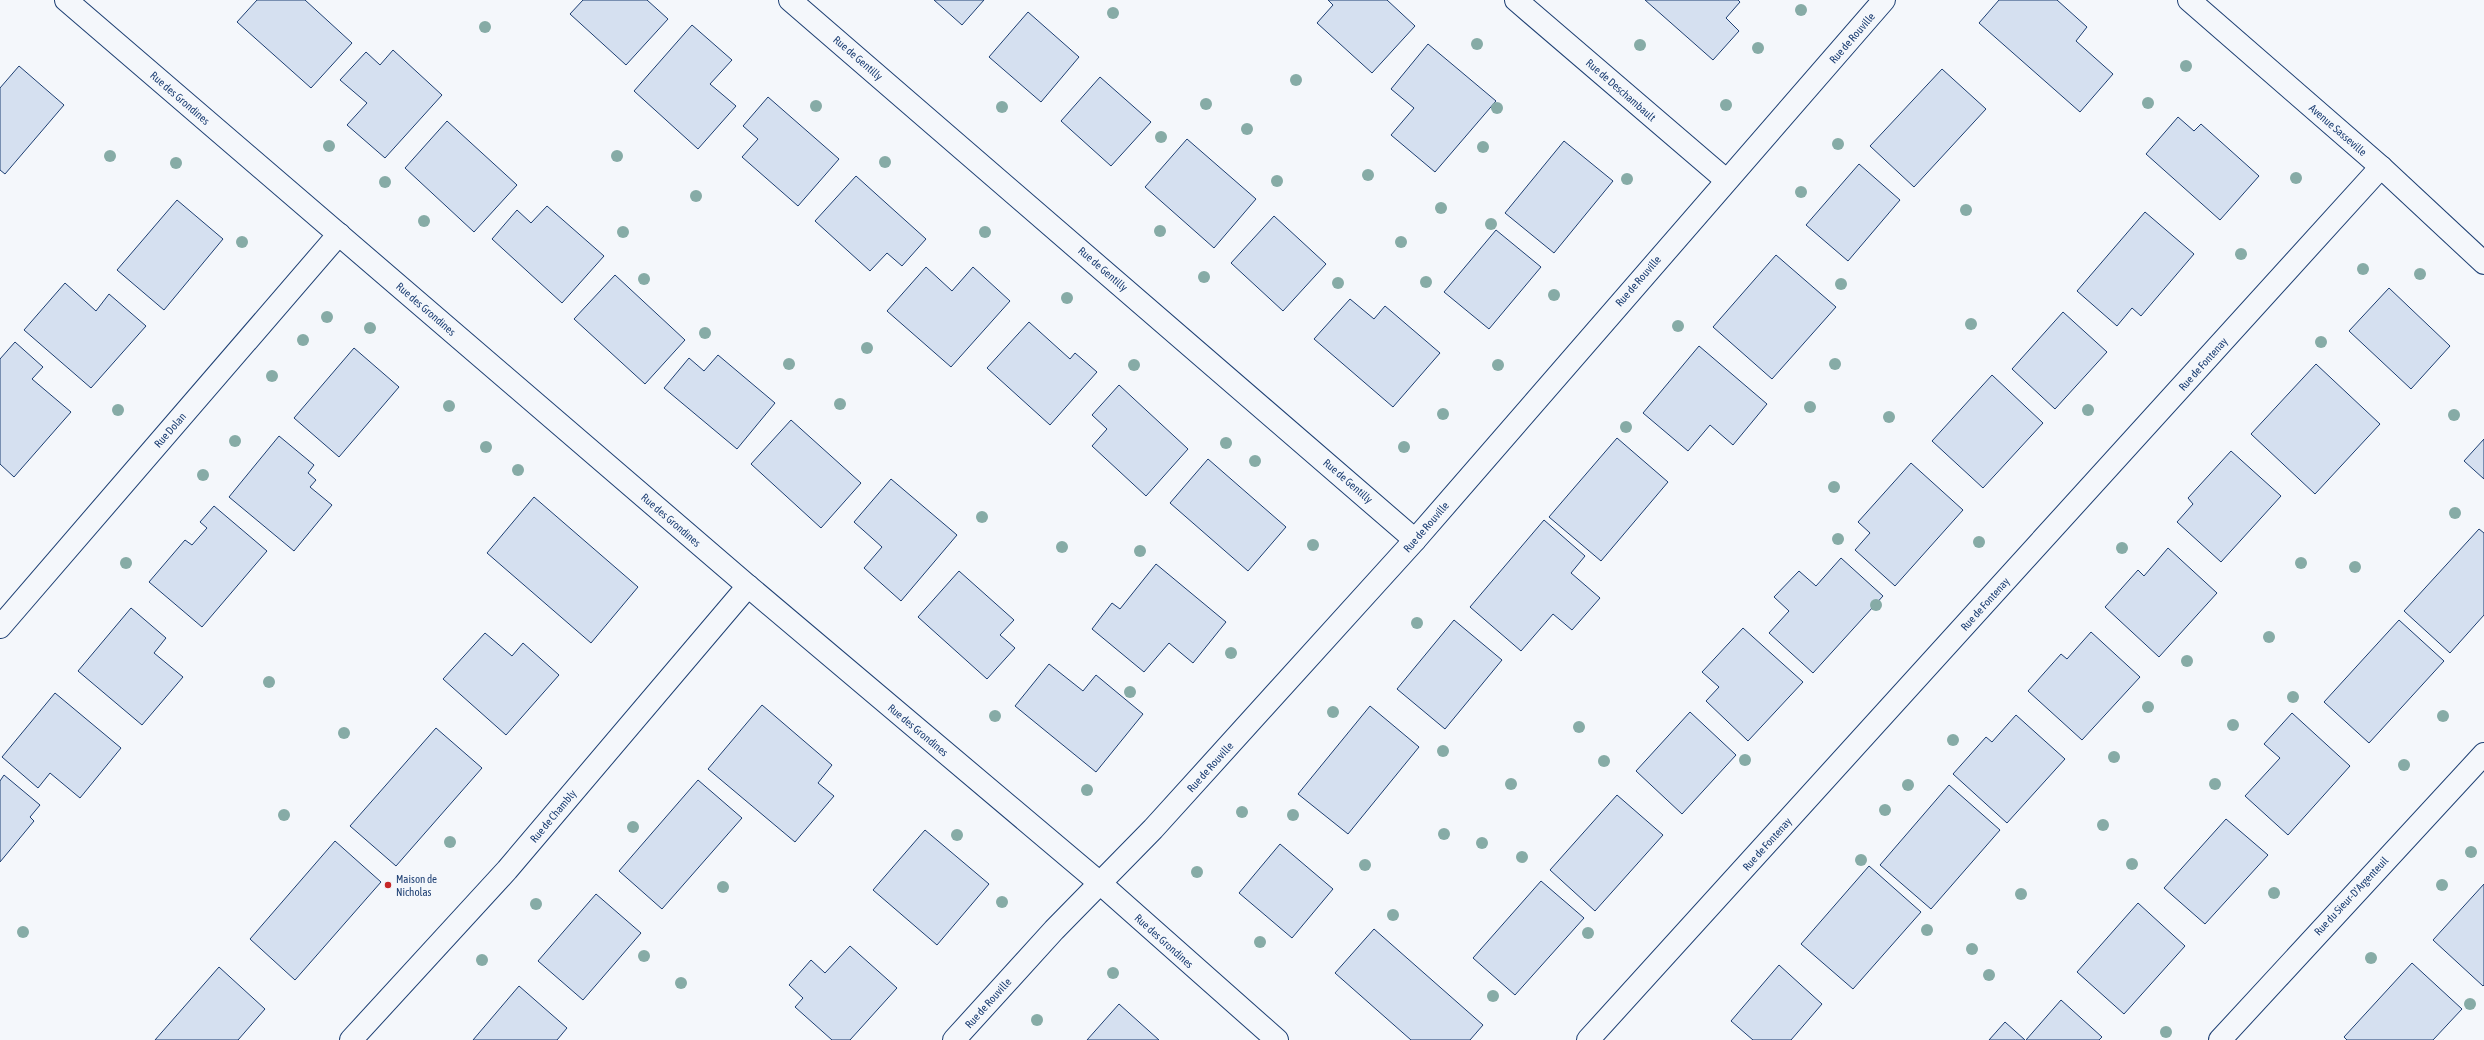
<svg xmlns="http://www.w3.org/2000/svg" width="2484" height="1040" font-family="'Asap Condensed',sans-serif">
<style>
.building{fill:#d5e0f0;stroke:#1d3f73}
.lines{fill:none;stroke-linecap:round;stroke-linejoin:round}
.minor-casing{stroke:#1d3f73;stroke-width:24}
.minor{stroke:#f4f7fb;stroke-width:22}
.tree{fill:#86aba6}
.poi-dot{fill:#c62828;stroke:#f4f7fb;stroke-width:1.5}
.labels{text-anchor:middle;stroke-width:3;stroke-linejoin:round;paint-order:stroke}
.street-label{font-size:11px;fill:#1d3f73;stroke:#f4f7fb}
.poi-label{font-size:11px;fill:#1d3f73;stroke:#f4f7fb;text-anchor:start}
</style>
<rect width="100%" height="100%" fill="#f4f7fb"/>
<g class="building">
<path d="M 257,0 L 305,0 L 352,43 L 311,88 L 237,22 Z"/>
<path d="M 583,0 L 647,0 L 668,19 L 626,65 L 570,14 Z"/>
<path d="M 934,0 L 984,0 L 962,25 Z"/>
<path d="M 1328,0 L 1387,0 L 1415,26 L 1372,73 L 1317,23 L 1333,5 Z"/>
<path d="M 1645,0 L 1738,0 L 1740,2 L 1726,18 L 1739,31 L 1713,60 Z"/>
<path d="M 1999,0 L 2057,0 L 2087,27 L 2076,41 L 2113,74 L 2080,112 L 1979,23 Z"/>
<path d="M 1028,12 L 1079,57 L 1041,102 L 989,57 Z"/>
<path d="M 692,25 L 732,60 L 710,84 L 736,106 L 698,149 L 634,91 Z"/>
<path d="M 1428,44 L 1496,101 L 1435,172 L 1391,135 L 1414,108 L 1391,89 Z"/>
<path d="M 393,50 L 442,95 L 385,158 L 347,125 L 367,103 L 340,80 L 366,52 L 380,65 Z"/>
<path d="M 19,66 L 64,105 L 5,174 L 0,170 L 0,88 Z"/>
<path d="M 1942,69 L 1986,109 L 1914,187 L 1870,146 Z"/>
<path d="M 1100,77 L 1151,122 L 1111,166 L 1061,121 Z"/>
<path d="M 768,97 L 839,159 L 798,206 L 742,157 L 758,139 L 743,126 Z"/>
<path d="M 2178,117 L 2194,131 L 2201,124 L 2259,176 L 2220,220 L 2146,154 Z"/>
<path d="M 447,121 L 517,185 L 474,232 L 405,168 Z"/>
<path d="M 1187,139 L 1256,199 L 1214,248 L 1145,187 Z"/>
<path d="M 1564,141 L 1613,181 L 1554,253 L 1505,213 Z"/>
<path d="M 1859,164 L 1900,200 L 1848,261 L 1806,225 Z"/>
<path d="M 856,176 L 926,239 L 902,266 L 887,253 L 870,271 L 815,221 Z"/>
<path d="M 177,200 L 223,239 L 164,310 L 117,270 Z"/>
<path d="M 547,206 L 604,256 L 562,303 L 492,239 L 517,210 L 531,223 Z"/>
<path d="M 2145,212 L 2194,254 L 2141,316 L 2132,308 L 2117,326 L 2077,291 Z"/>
<path d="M 1274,216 L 1326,264 L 1283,311 L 1231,263 Z"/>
<path d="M 1496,230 L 1541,267 L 1489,329 L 1444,292 Z"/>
<path d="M 1776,255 L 1836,307 L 1772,379 L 1713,327 Z"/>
<path d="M 926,267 L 952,291 L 973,267 L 1010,301 L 951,367 L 887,311 Z"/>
<path d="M 615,275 L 685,340 L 645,384 L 574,319 Z"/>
<path d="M 65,283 L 96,311 L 109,294 L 146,326 L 91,388 L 24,330 Z"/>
<path d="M 2389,288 L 2450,346 L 2411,389 L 2349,331 Z"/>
<path d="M 1350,299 L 1374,319 L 1385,306 L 1440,353 L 1393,407 L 1314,339 Z"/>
<path d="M 2063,312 L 2107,352 L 2055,409 L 2012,369 Z"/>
<path d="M 1029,322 L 1070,359 L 1075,353 L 1097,372 L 1050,425 L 987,368 Z"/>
<path d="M 15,342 L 43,367 L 32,379 L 71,412 L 14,477 L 0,464 L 0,359 Z"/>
<path d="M 1699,346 L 1767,404 L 1733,445 L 1710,425 L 1688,451 L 1643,413 Z"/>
<path d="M 354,348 L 399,387 L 339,457 L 294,418 Z"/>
<path d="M 718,355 L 775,403 L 737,449 L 664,388 L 689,358 L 704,371 Z"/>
<path d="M 2316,364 L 2380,424 L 2315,494 L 2251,434 Z"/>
<path d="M 1992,375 L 2043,423 L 1983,488 L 1932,441 Z"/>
<path d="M 1119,385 L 1188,449 L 1146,496 L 1092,446 L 1107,429 L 1092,415 Z"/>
<path d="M 791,420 L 861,483 L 821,528 L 751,464 Z"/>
<path d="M 279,436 L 314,465 L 308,473 L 316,480 L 310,487 L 332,505 L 294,551 L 229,497 Z"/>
<path d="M 1617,438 L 1668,482 L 1601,561 L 1549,517 Z"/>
<path d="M 2484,439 L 2484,479 L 2464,461 Z"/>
<path d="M 2231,451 L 2281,496 L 2221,562 L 2177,522 L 2193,504 L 2188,498 Z"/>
<path d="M 1208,459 L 1286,527 L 1248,571 L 1170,503 Z"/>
<path d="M 1911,463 L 1963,510 L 1895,586 L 1855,550 L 1870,533 L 1858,522 Z"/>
<path d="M 891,479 L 957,535 L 901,601 L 864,568 L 882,547 L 854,522 Z"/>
<path d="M 534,497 L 638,587 L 591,643 L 487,553 Z"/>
<path d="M 214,506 L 267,551 L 202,627 L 149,582 L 185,540 L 192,545 L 207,528 L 200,522 Z"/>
<path d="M 1544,520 L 1585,556 L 1571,573 L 1600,598 L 1572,630 L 1553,614 L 1521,651 L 1470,607 Z"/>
<path d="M 2479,529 L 2484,533 L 2484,615 L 2450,653 L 2404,611 Z"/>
<path d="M 2168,548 L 2217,593 L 2159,657 L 2105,607 L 2138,570 L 2144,576 Z"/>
<path d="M 1841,558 L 1883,596 L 1813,673 L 1769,633 L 1789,611 L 1774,597 L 1799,571 L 1816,586 Z"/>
<path d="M 1156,564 L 1226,622 L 1193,663 L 1169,643 L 1144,672 L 1092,629 L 1112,603 L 1120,609 Z"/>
<path d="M 959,571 L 1014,620 L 1000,635 L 1015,648 L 987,679 L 918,617 Z"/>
<path d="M 131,608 L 166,638 L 154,653 L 183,677 L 142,725 L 78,671 Z"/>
<path d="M 1454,620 L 1502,660 L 1445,729 L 1397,689 Z"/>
<path d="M 2399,620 L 2444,661 L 2369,743 L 2324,702 Z"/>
<path d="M 1743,628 L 1803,682 L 1748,741 L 1706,701 L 1719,687 L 1702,672 Z"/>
<path d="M 2091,632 L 2140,677 L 2082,740 L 2028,691 L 2061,654 L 2067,659 Z"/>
<path d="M 485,633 L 512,656 L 523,643 L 559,675 L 506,735 L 443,679 Z"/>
<path d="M 1049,664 L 1083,691 L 1096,675 L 1143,714 L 1096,772 L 1015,706 Z"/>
<path d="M 55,693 L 121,748 L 80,798 L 50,773 L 38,788 L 2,757 Z"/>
<path d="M 762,705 L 832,765 L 818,783 L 834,796 L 795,842 L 708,769 Z"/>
<path d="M 1370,706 L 1419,747 L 1348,834 L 1298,794 Z"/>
<path d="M 1690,712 L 1736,755 L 1682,814 L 1636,771 Z"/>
<path d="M 2292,713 L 2350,766 L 2288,835 L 2245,796 L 2280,758 L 2264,744 Z"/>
<path d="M 2016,715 L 2065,759 L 2007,823 L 1953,774 L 1986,737 L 1992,742 Z"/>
<path d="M 436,728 L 482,768 L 396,866 L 350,826 Z"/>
<path d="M 4,775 L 40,805 L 30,817 L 34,821 L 0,862 L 0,781 Z"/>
<path d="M 698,780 L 742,818 L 662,909 L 619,871 Z"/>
<path d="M 1949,785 L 2000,830 L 1931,909 L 1880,865 Z"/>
<path d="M 1617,795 L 1663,835 L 1595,911 L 1550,870 Z"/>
<path d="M 2226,819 L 2268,855 L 2205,924 L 2164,888 Z"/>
<path d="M 925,830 L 989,884 L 937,945 L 873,890 Z"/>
<path d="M 335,841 L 381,882 L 295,980 L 250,939 Z"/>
<path d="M 1280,844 L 1333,889 L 1292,938 L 1239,893 Z"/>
<path d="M 1869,866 L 1921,912 L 1853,989 L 1801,944 Z"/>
<path d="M 1541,881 L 1584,918 L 1515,995 L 1473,958 Z"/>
<path d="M 2484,884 L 2484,985 L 2483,986 L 2433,940 Z"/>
<path d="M 596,894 L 641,933 L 583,1000 L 538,961 Z"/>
<path d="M 2138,903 L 2185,946 L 2124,1014 L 2077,972 Z"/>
<path d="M 1374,929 L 1483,1025 L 1470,1040 L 1411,1040 L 1335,973 Z"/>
<path d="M 850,946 L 897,988 L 850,1040 L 832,1040 L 795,1007 L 803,998 L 789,985 L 811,960 L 825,973 Z"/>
<path d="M 2412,963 L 2462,1009 L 2433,1040 L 2347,1040 L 2344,1037 Z"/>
<path d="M 1779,965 L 1822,1004 L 1791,1040 L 1753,1040 L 1731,1021 Z"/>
<path d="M 219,967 L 265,1009 L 238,1040 L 155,1040 Z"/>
<path d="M 519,986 L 567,1028 L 557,1040 L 473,1040 Z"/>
<path d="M 2061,1000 L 2102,1037 L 2099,1040 L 2026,1040 Z"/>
<path d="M 1119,1004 L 1159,1040 L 1087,1040 Z"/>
<path d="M 2005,1022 L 2025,1040 L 1989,1040 Z"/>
</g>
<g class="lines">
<g class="minor-casing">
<g id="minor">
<path d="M 66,0 L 748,586 L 1101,884 L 1277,1040"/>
<path d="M 790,0 L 1415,540"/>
<path d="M 1516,0 L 1726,180"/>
<path d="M 2189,0 L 2381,167 L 2484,263"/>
<path d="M 0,627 L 339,234"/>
<path d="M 351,1040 L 507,870 L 748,586"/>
<path d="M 954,1040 L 1054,930 L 1153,829 L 1415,540 L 1884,0"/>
<path d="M 1588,1040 L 2381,167"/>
<path d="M 2220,1040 L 2484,754"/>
</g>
</g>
<use href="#minor" class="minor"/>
</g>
<g class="tree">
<circle cx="1801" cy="10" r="6"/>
<circle cx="1113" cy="13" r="6"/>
<circle cx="485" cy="27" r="6"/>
<circle cx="1477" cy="44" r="6"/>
<circle cx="1640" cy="45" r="6"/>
<circle cx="1758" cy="48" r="6"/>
<circle cx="2186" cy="66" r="6"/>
<circle cx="1296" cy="80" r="6"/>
<circle cx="2148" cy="103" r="6"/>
<circle cx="1206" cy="104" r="6"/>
<circle cx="1726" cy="105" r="6"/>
<circle cx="816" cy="106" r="6"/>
<circle cx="1002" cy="107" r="6"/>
<circle cx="1497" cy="108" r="6"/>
<circle cx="1247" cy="129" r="6"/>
<circle cx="1161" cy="137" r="6"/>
<circle cx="1838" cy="144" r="6"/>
<circle cx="329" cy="146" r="6"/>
<circle cx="1483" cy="147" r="6"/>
<circle cx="110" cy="156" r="6"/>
<circle cx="617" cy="156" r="6"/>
<circle cx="885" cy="162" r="6"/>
<circle cx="176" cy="163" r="6"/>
<circle cx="1368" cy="175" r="6"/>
<circle cx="2296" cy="178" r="6"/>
<circle cx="1627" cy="179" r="6"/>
<circle cx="1277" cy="181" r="6"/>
<circle cx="385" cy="182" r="6"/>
<circle cx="1801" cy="192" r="6"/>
<circle cx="696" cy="196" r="6"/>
<circle cx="1441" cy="208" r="6"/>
<circle cx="1966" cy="210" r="6"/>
<circle cx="424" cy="221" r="6"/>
<circle cx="1491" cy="224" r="6"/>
<circle cx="1160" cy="231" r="6"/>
<circle cx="623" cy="232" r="6"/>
<circle cx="985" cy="232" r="6"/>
<circle cx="242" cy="242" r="6"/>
<circle cx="1401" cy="242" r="6"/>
<circle cx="2241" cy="254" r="6"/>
<circle cx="2363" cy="269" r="6"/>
<circle cx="2420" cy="274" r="6"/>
<circle cx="1204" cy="277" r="6"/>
<circle cx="644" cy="279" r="6"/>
<circle cx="1426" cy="282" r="6"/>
<circle cx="1338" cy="283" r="6"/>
<circle cx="1841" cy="284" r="6"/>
<circle cx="1554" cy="295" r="6"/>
<circle cx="1067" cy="298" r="6"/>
<circle cx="327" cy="317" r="6"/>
<circle cx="1971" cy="324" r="6"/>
<circle cx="1678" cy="326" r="6"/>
<circle cx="370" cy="328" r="6"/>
<circle cx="705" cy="333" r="6"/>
<circle cx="303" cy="340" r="6"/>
<circle cx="2321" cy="342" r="6"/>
<circle cx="867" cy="348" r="6"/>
<circle cx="789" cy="364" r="6"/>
<circle cx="1835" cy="364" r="6"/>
<circle cx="1134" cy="365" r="6"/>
<circle cx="1498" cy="365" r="6"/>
<circle cx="272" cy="376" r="6"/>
<circle cx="840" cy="404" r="6"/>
<circle cx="449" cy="406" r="6"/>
<circle cx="1810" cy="407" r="6"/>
<circle cx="118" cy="410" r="6"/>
<circle cx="2088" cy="410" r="6"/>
<circle cx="1443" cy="414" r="6"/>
<circle cx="2454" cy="415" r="6"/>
<circle cx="1889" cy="417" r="6"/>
<circle cx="1626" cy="427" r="6"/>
<circle cx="235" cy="441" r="6"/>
<circle cx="1226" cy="443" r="6"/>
<circle cx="486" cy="447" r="6"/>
<circle cx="1404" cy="447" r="6"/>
<circle cx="1255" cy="461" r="6"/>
<circle cx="518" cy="470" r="6"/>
<circle cx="203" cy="475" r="6"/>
<circle cx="1834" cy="487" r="6"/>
<circle cx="2455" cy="513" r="6"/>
<circle cx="982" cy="517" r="6"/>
<circle cx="1838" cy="539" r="6"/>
<circle cx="1979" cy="542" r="6"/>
<circle cx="1313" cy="545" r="6"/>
<circle cx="1062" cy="547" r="6"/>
<circle cx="2122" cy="548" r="6"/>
<circle cx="1140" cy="551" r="6"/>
<circle cx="126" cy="563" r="6"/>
<circle cx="2301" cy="563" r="6"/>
<circle cx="2355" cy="567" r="6"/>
<circle cx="1876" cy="605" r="6"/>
<circle cx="1417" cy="623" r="6"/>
<circle cx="2269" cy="637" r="6"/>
<circle cx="1231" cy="653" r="6"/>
<circle cx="2187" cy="661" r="6"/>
<circle cx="269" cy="682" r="6"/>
<circle cx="1130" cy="692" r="6"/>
<circle cx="2293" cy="697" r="6"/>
<circle cx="2148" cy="707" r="6"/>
<circle cx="1333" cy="712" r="6"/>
<circle cx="995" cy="716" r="6"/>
<circle cx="2443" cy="716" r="6"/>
<circle cx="2233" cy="725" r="6"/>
<circle cx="1579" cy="727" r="6"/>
<circle cx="344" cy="733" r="6"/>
<circle cx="1953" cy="740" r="6"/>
<circle cx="1443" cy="751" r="6"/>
<circle cx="2114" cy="757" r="6"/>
<circle cx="1745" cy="760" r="6"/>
<circle cx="1604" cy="761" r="6"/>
<circle cx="2404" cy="765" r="6"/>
<circle cx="1511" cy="784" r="6"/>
<circle cx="2215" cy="784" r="6"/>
<circle cx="1908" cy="785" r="6"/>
<circle cx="1087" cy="790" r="6"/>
<circle cx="1885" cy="810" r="6"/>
<circle cx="1242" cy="812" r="6"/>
<circle cx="284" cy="815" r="6"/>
<circle cx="1293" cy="815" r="6"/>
<circle cx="2103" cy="825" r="6"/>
<circle cx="633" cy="827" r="6"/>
<circle cx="1444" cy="834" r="6"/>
<circle cx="957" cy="835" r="6"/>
<circle cx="450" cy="842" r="6"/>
<circle cx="1482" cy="843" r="6"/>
<circle cx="2471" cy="852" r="6"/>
<circle cx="1522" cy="857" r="6"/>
<circle cx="1861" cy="860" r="6"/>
<circle cx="2132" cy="864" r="6"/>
<circle cx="1365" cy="865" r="6"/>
<circle cx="1197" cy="872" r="6"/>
<circle cx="2442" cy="885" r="6"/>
<circle cx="723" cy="887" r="6"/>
<circle cx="2274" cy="893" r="6"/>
<circle cx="2021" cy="894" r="6"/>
<circle cx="1002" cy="902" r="6"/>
<circle cx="536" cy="904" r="6"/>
<circle cx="1393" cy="915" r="6"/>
<circle cx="1927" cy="930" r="6"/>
<circle cx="23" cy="932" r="6"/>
<circle cx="1588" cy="933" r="6"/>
<circle cx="1260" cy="942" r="6"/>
<circle cx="1972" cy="949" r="6"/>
<circle cx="644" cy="956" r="6"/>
<circle cx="2371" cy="958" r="6"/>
<circle cx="482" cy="960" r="6"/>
<circle cx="1113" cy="973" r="6"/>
<circle cx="1989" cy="975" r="6"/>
<circle cx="681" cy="983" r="6"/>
<circle cx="1493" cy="996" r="6"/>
<circle cx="2470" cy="1004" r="6"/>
<circle cx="1037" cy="1020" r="6"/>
<circle cx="2166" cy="1032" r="6"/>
</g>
<circle class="poi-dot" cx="388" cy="885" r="4"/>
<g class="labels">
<g class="street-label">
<text transform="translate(1852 38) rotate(-49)" y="4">Rue de Rouville</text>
<text transform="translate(858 58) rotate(41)" y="4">Rue de Gentilly</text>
<text transform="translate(1621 90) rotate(41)" y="4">Rue de Deschambault</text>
<text transform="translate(180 98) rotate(41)" y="4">Rue des Grondines</text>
<text transform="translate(2338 130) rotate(41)" y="4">Avenue Sasseville</text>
<text transform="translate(1103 269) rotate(41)" y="4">Rue de Gentilly</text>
<text transform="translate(1638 281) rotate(-49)" y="4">Rue de Rouville</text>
<text transform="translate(426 309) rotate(41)" y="4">Rue des Grondines</text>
<text transform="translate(2203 364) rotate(-48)" y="4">Rue de Fontenay</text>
<text transform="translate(170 430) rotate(-49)" y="4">Rue Dolan</text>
<text transform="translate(1348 481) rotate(41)" y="4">Rue de Gentilly</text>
<text transform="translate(671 520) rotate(41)" y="4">Rue des Grondines</text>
<text transform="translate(1426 527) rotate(-49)" y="4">Rue de Rouville</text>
<text transform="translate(1985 604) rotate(-48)" y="4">Rue de Fontenay</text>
<text transform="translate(918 730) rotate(40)" y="4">Rue des Grondines</text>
<text transform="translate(1210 767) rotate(-48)" y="4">Rue de Rouville</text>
<text transform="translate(553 816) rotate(-50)" y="4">Rue de Chambly</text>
<text transform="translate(1767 844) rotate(-48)" y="4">Rue de Fontenay</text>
<text transform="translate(2351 896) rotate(-47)" y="4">Rue du Sieur-D'Argenteuil</text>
<text transform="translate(1164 941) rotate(42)" y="4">Rue des Grondines</text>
<text transform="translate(988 1003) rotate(-48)" y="4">Rue de Rouville</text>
</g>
<g class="poi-label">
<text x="396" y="883">Maison de<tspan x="396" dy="13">Nicholas</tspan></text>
</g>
</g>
</svg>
